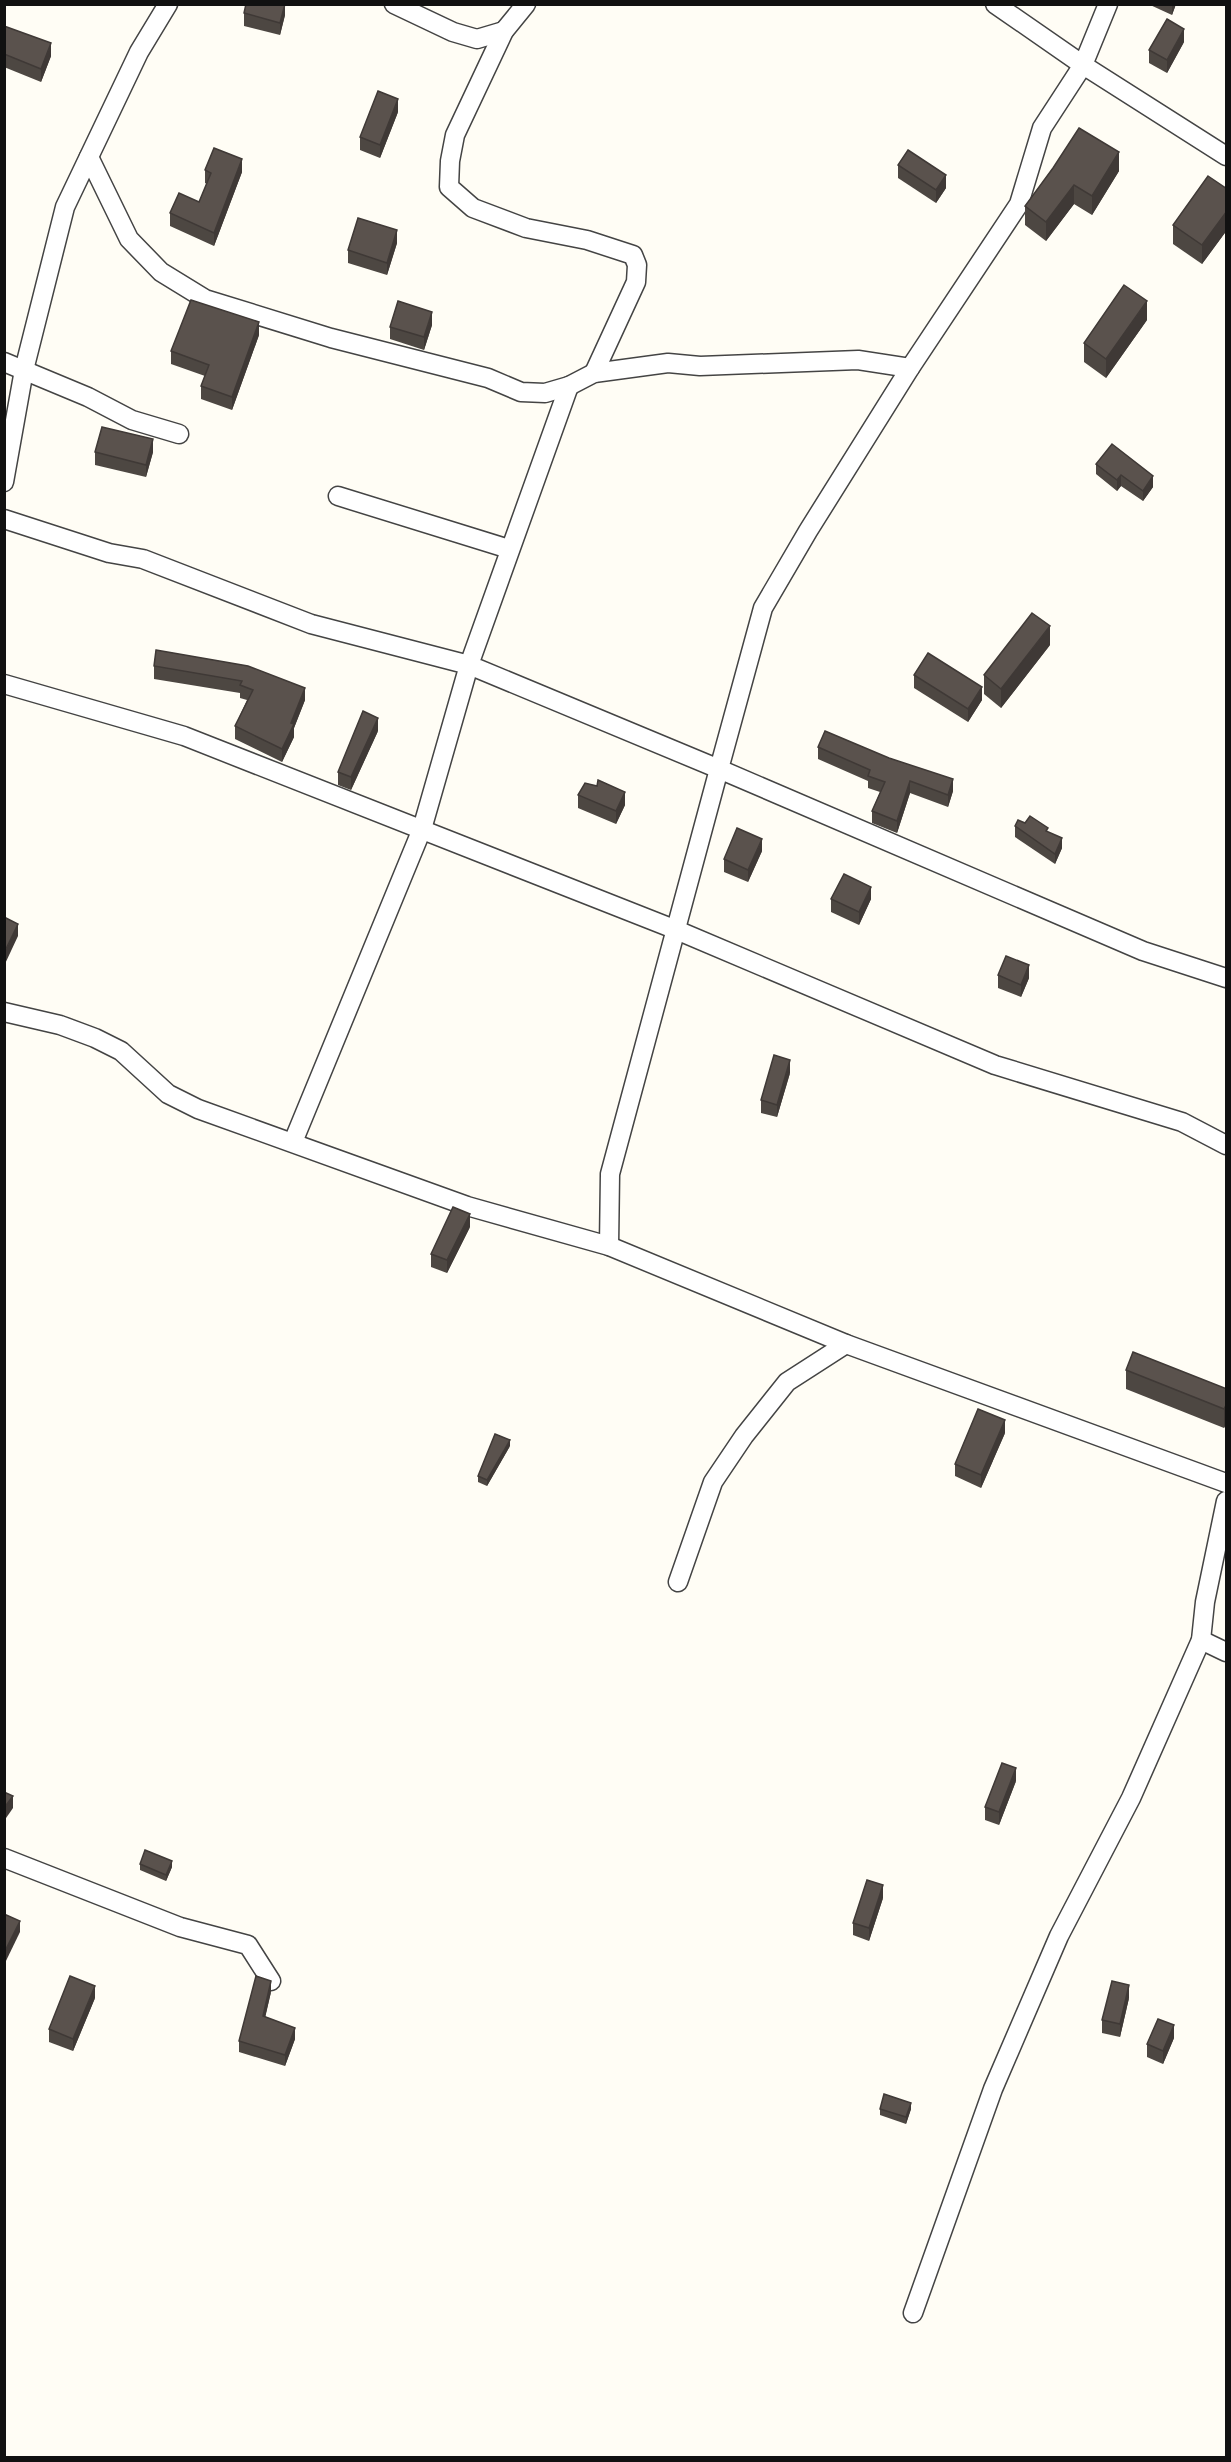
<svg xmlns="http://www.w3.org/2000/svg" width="1231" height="2462" font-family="Spectral,serif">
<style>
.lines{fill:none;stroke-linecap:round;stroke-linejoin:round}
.minor-casing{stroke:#444;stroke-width:21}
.minor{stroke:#fff;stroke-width:18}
.wall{fill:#4d4742}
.shaded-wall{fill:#3f3936}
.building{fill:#5a524d;stroke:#3f3936;stroke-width:1.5}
</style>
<rect width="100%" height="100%" fill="#fffdf5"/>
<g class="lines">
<g class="minor-casing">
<g id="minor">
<path d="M 394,4 L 453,32 L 477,39 L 504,31"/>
<path d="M 526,4 L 504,31 L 455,135 L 450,161 L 449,187 L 473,208 L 526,228 L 587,240 L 633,255 L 637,265 L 636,282 L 594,373"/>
<path d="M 995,4 L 1083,65 L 1226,156"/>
<path d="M 1108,4 L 1083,65 L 1042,128 L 1019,204 L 910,368 L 808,531 L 763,608 L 719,769 L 1143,951 L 1226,978"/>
<path d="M 89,157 L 129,239 L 161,272 L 205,299 L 331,338 L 488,378 L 521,392 L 545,393 L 569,386 L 594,373 L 668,363 L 700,366 L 858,360 L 910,368"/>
<path d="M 4,362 L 88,397 L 132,420 L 179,434"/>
<path d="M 569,386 L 469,665 L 719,769 L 610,1174 L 609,1246"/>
<path d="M 4,482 L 24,370 L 65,207 L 139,52 L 168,4"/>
<path d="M 338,496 L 509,549"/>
<path d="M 4,519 L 109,553 L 143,559 L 311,624 L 469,665 L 422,829 L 293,1142"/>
<path d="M 4,684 L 184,736 L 674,929 L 995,1065 L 1182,1122 L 1226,1145"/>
<path d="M 4,1012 L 60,1025 L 95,1038 L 121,1051 L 168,1094 L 198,1109 L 467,1206 L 609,1246 L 846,1344 L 1226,1483"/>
<path d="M 678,1582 L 713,1482 L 744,1436 L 787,1382 L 846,1344"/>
<path d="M 1201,1640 L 1226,1652"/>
<path d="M 4,1858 L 180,1927 L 248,1945 L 271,1981"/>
<path d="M 913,2313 L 993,2089 L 1059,1936 L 1131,1798 L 1201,1640 L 1205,1602 L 1226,1501"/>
</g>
</g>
<use href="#minor" class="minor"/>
</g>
<g class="wall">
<path d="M 285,4 L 285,15 L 280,35 L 244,26 L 244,13 Z"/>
<path d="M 1148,4 L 1176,4 L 1172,15 Z"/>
<path d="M 4,26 L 51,56 L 41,82 L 4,67 Z"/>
<path d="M 1184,42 L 1167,73 L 1149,63 L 1149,50 Z"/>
<path d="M 398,112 L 380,158 L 360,150 L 360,137 Z"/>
<path d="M 898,165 L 946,188 L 936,203 L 898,178 Z"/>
<path d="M 1053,168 L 1119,171 L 1092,215 L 1074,204 L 1046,241 L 1025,225 L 1025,206 Z"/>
<path d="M 205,170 L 242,172 L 214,246 L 170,226 L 170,213 L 199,202 L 207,184 L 205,183 Z"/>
<path d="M 1227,189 L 1227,230 L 1202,264 L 1173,244 L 1173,225 Z"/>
<path d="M 397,243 L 387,275 L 348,263 L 348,250 Z"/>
<path d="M 1147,320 L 1106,378 L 1084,362 L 1084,343 Z"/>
<path d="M 432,325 L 424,350 L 390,339 L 390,327 Z"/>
<path d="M 259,335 L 232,410 L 201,399 L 201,386 L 205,376 L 171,364 L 171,351 Z"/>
<path d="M 95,452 L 153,452 L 146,477 L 95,465 Z"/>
<path d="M 1096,464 L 1153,487 L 1143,501 L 1121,486 L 1117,491 L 1096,474 Z"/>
<path d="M 1050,645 L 1001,708 L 984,694 L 984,675 Z"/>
<path d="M 156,650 L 305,700 L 294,728 L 294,737 L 282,762 L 235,739 L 235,726 L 247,700 L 240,698 L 240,693 L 154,679 L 154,666 Z"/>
<path d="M 914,675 L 982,700 L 968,722 L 914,688 Z"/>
<path d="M 378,731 L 351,790 L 338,785 L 338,772 Z"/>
<path d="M 818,747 L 953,791 L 948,807 L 910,793 L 897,833 L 872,823 L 872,811 L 880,792 L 868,788 L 868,781 L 818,759 Z"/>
<path d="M 578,795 L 625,805 L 616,824 L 578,808 Z"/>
<path d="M 1015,826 L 1048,832 L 1062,848 L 1055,864 L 1015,837 Z"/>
<path d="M 762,851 L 748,882 L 724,872 L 724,859 Z"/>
<path d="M 831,899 L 871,899 L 859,925 L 831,912 Z"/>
<path d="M 998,975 L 1029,978 L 1021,997 L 998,988 Z"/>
<path d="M 790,1073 L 777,1117 L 761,1113 L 761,1100 Z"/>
<path d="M 470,1227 L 447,1273 L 431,1267 L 431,1254 Z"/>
<path d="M 1126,1370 L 1227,1389 L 1227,1422 L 1224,1428 L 1126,1389 Z"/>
<path d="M 1005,1433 L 981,1488 L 955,1476 L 955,1464 Z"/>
<path d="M 510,1446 L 487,1486 L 478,1482 L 478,1476 Z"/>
<path d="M 1016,1781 L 999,1825 L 985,1820 L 985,1807 Z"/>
<path d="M 140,1864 L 172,1867 L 166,1881 L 140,1870 Z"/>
<path d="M 883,1898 L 869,1941 L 853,1935 L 853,1923 Z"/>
<path d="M 271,1992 L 265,2017 L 295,2039 L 285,2066 L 239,2052 L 239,2041 Z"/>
<path d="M 95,1998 L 73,2051 L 49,2042 L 49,2029 Z"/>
<path d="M 1129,1998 L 1120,2037 L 1102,2033 L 1102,2020 Z"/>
<path d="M 1174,2038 L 1163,2064 L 1147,2057 L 1147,2044 Z"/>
<path d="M 880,2109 L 911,2109 L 906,2124 L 880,2115 Z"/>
</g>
<g class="shaded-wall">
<path d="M 285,4 L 285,15 L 280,35 L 280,23 Z"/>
<path d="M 1172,4 L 1176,4 L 1172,15 Z"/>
<path d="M 1184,29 L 1184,42 L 1167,73 L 1167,60 Z"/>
<path d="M 51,43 L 51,56 L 41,82 L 41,69 Z"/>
<path d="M 398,99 L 398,112 L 380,158 L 380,145 Z"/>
<path d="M 1119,152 L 1119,171 L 1092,215 L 1092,196 Z"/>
<path d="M 242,159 L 242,172 L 214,246 L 214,233 Z"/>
<path d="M 946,175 L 946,188 L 936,203 L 936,190 Z"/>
<path d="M 1074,185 L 1074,204 L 1046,241 L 1046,222 Z"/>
<path d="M 1227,211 L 1227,230 L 1202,264 L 1202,245 Z"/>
<path d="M 397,230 L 397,243 L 387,275 L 387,263 Z"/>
<path d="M 1147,301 L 1147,320 L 1106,378 L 1106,359 Z"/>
<path d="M 432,312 L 432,325 L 424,350 L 424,337 Z"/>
<path d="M 259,322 L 259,335 L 232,410 L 232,397 Z"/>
<path d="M 153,439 L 153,452 L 146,477 L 146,465 Z"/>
<path d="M 1121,475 L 1121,486 L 1117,491 L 1117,480 Z"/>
<path d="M 1153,476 L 1153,487 L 1143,501 L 1143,491 Z"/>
<path d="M 1050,626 L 1050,645 L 1001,708 L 1001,689 Z"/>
<path d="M 982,687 L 982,700 L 968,722 L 968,709 Z"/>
<path d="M 305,688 L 305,700 L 294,728 L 294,737 L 282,762 L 282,749 L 291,723 Z"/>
<path d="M 378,718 L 378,731 L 351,790 L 351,777 Z"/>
<path d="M 953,779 L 953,791 L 948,807 L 948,795 Z"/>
<path d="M 910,781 L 910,793 L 897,833 L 897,821 Z"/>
<path d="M 625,792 L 625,805 L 616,824 L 616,811 Z"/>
<path d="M 1062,838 L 1062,848 L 1055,864 L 1055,854 Z"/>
<path d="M 762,839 L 762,851 L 748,882 L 748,870 Z"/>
<path d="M 871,887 L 871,899 L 859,925 L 859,912 Z"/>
<path d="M 18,924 L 18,936 L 4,966 L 4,953 Z"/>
<path d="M 1029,965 L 1029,978 L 1021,997 L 1021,985 Z"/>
<path d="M 790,1060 L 790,1073 L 777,1117 L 777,1105 Z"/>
<path d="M 470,1214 L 470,1227 L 447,1273 L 447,1260 Z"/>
<path d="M 1227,1403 L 1227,1422 L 1224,1428 L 1224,1409 Z"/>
<path d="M 1005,1420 L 1005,1433 L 981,1488 L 981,1475 Z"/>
<path d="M 510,1440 L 510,1446 L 487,1486 L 487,1480 Z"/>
<path d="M 1016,1768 L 1016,1781 L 999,1825 L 999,1812 Z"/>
<path d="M 13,1796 L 13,1808 L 4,1821 L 4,1808 Z"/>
<path d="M 172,1861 L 172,1867 L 166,1881 L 166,1875 Z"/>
<path d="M 883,1885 L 883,1898 L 869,1941 L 869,1928 Z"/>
<path d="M 20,1921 L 20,1932 L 4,1965 L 4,1953 Z"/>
<path d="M 271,1981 L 271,1992 L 263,2027 L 263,2016 Z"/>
<path d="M 1129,1985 L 1129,1998 L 1120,2037 L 1120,2024 Z"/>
<path d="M 95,1986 L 95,1998 L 73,2051 L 73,2039 Z"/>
<path d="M 1174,2025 L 1174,2038 L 1163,2064 L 1163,2051 Z"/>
<path d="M 295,2028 L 295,2039 L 285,2066 L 285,2055 Z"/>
<path d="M 911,2103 L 911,2109 L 906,2124 L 906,2117 Z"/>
</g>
<g class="building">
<path d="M 246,4 L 285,4 L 280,23 L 244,13 Z"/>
<path d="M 1167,19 L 1184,29 L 1167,60 L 1149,50 Z"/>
<path d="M 4,26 L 51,43 L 41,69 L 4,54 Z"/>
<path d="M 378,91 L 398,99 L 380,145 L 360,137 Z"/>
<path d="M 1079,128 L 1119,152 L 1092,196 L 1074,185 L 1046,222 L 1025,206 L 1053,168 Z"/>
<path d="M 214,148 L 242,159 L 214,233 L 170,213 L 179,193 L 199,202 L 211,173 L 205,170 Z"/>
<path d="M 908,150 L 946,175 L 936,190 L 898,165 Z"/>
<path d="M 1208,176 L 1227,189 L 1227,211 L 1202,245 L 1173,225 Z"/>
<path d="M 358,218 L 397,230 L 387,263 L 348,250 Z"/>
<path d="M 1124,285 L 1147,301 L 1106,359 L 1084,343 Z"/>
<path d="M 191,300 L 259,322 L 232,397 L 201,386 L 209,365 L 171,351 Z"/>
<path d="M 398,301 L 432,312 L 424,337 L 390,327 Z"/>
<path d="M 102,427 L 153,439 L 146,465 L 95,452 Z"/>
<path d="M 1112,444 L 1153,476 L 1143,491 L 1121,475 L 1117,480 L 1096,464 Z"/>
<path d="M 1032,613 L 1050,626 L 1001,689 L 984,675 Z"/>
<path d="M 156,650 L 248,666 L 305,688 L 291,723 L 294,724 L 282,749 L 235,726 L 253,690 L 240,685 L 242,681 L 154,666 Z"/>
<path d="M 928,653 L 982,687 L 968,709 L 914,675 Z"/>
<path d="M 363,711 L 378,718 L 351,777 L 338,772 Z"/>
<path d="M 825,731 L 889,758 L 953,779 L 948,795 L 910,781 L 897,821 L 872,811 L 885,782 L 868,776 L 870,770 L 818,747 Z"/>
<path d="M 598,780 L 625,792 L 616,811 L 578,795 L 585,783 L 597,786 Z"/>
<path d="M 1030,816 L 1048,828 L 1046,831 L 1062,838 L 1055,854 L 1015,826 L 1018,820 L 1025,823 Z"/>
<path d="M 737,828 L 762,839 L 748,870 L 724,859 Z"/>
<path d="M 844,874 L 871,887 L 859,912 L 831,899 Z"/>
<path d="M 4,917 L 18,924 L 4,953 Z"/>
<path d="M 1006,956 L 1029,965 L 1021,985 L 998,975 Z"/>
<path d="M 774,1055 L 790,1060 L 777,1105 L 761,1100 Z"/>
<path d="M 453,1207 L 470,1214 L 447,1260 L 431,1254 Z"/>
<path d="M 1133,1352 L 1227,1389 L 1227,1403 L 1224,1409 L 1126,1370 Z"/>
<path d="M 978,1409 L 1005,1420 L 981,1475 L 955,1464 Z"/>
<path d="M 495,1434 L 510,1440 L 487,1480 L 478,1476 Z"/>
<path d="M 1002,1763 L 1016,1768 L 999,1812 L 985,1807 Z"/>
<path d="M 4,1792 L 13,1796 L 4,1808 Z"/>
<path d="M 145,1850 L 172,1861 L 166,1875 L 140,1864 Z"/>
<path d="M 867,1880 L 883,1885 L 869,1928 L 853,1923 Z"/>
<path d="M 4,1914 L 20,1921 L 4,1953 Z"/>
<path d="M 70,1976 L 95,1986 L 73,2039 L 49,2029 Z"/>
<path d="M 256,1976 L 271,1981 L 263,2016 L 295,2028 L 285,2055 L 239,2041 Z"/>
<path d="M 1112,1981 L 1129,1985 L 1120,2024 L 1102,2020 Z"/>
<path d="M 1158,2019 L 1174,2025 L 1163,2051 L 1147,2044 Z"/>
<path d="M 884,2094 L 911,2103 L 906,2117 L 880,2109 Z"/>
</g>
<rect width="1231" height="2462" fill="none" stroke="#111111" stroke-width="12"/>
</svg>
